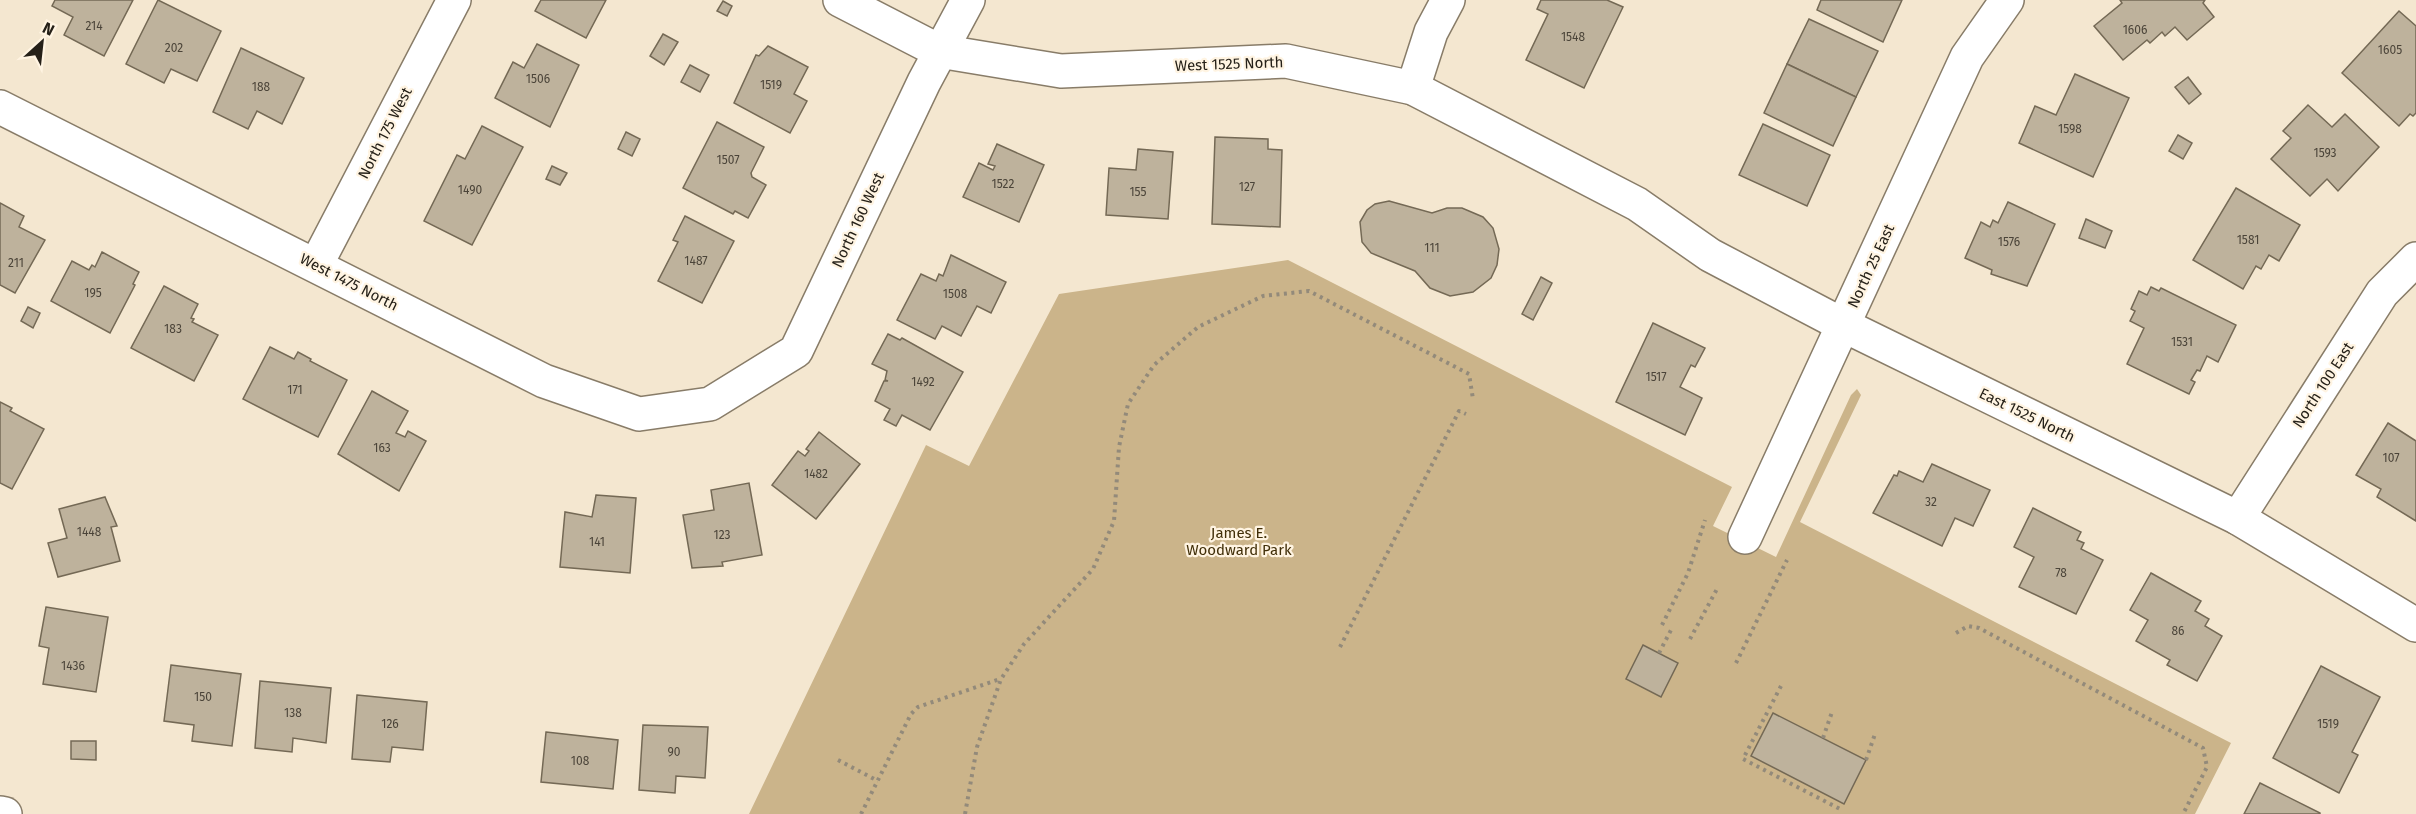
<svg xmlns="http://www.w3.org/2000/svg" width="2416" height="814" font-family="'Fira Sans',sans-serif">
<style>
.green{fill:#cbb48a}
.building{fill:#beb29c;stroke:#746955;stroke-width:1.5}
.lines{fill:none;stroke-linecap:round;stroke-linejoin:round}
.street-casing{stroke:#887c68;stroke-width:36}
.path{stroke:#938a7a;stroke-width:4;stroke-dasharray:3 4.5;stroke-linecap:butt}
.street{stroke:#fff;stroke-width:33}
.labels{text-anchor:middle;stroke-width:4.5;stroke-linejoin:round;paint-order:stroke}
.number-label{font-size:12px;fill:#4b4439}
.street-label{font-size:15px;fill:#252018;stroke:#fff4e2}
.park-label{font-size:15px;fill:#412f09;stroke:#fff4e2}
</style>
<rect width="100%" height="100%" fill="#f4e7d0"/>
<path class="green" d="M 1288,260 L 1732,487 L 1713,526 L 1776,557 L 1851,395 L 1857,389 L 1861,395 L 1800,522 L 2231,743 L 2195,814 L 749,814 L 926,445 L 969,466 L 1059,294 Z"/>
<g class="building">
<path d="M 55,0 L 133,0 L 104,56 L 64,35 L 73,17 L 52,6 Z"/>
<path d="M 158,0 L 221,31 L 197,81 L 171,69 L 164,83 L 126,64 Z"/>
<path d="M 541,0 L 606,0 L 586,38 L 535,11 Z"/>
<path d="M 1541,0 L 1607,0 L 1623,7 L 1584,88 L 1526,60 L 1548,14 L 1537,9 Z"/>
<path d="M 1821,0 L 1902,0 L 1883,42 L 1817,10 Z"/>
<path d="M 2120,0 L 2205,0 L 2203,3 L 2214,17 L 2187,40 L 2175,27 L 2165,36 L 2162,32 L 2150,43 L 2147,40 L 2123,60 L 2094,26 L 2122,3 Z"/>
<path d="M 723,1 L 732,6 L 727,16 L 717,11 Z"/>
<path d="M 2399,11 L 2416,26 L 2416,113 L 2413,116 L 2410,114 L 2399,126 L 2342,73 Z"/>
<path d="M 1809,19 L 1878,51 L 1856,97 L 1787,64 Z"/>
<path d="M 663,34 L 678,42 L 664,65 L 650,56 Z"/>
<path d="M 537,44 L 579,65 L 550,127 L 495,98 L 513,62 L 524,68 Z"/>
<path d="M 768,46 L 808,67 L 794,94 L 807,101 L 790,133 L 734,103 L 756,55 L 759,56 Z"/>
<path d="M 241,48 L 304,78 L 282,124 L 257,111 L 248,129 L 213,112 Z"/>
<path d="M 1787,64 L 1856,97 L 1833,146 L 1764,113 Z"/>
<path d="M 690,65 L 709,75 L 700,92 L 681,82 Z"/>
<path d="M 2075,74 L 2129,98 L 2093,177 L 2019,143 L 2035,106 L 2056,115 Z"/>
<path d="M 2188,77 L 2201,94 L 2189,104 L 2175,87 Z"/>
<path d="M 2308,105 L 2332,127 L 2345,114 L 2379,147 L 2338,191 L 2327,179 L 2310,196 L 2271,159 L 2291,138 L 2283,131 Z"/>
<path d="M 717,122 L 764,147 L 751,173 L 752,177 L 766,185 L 748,218 L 735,211 L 733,214 L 683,188 Z"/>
<path d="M 1763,124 L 1830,155 L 1807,206 L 1739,175 Z"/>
<path d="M 482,126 L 523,147 L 472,245 L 424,221 L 457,155 L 465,159 Z"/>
<path d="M 626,132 L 640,139 L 632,156 L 618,149 Z"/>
<path d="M 2178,135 L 2192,143 L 2183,159 L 2169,151 Z"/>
<path d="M 1215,137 L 1268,139 L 1268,149 L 1282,150 L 1280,227 L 1212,224 Z"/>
<path d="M 997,144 L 1044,165 L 1019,222 L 963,197 L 979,163 L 993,170 L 995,166 L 988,164 Z"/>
<path d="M 1138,149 L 1173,152 L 1168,219 L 1106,215 L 1109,168 L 1136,170 Z"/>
<path d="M 552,166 L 567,173 L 560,185 L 546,179 Z"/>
<path d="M 2236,188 L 2300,225 L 2279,261 L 2269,255 L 2261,269 L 2256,266 L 2243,289 L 2193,260 Z"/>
<path d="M 1389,201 L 1432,213 L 1447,208 L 1462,208 L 1483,217 L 1493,228 L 1499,249 L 1497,265 L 1491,278 L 1473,292 L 1450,296 L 1430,288 L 1415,271 L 1371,253 L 1362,242 L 1360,222 L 1367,210 L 1375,204 Z"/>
<path d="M 2008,202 L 2055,224 L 2027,286 L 1991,274 L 1992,270 L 1965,258 L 1981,222 L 1990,227 L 1993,220 L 1998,223 Z"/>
<path d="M 0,203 L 24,216 L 19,227 L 45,240 L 15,293 L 0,285 Z"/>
<path d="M 685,216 L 734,241 L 702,303 L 658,281 L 678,242 L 673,240 Z"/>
<path d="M 2086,219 L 2112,231 L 2105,248 L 2079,238 Z"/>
<path d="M 102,252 L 139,272 L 133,284 L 135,285 L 110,333 L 51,301 L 72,261 L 89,270 L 92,265 L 95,267 Z"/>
<path d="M 951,255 L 1006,282 L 991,313 L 977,306 L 961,336 L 942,326 L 935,339 L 897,320 L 921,274 L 936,281 L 939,274 L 943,276 Z"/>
<path d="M 1541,277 L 1552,283 L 1533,320 L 1522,314 Z"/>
<path d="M 164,286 L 198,304 L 191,318 L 194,319 L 192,322 L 218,335 L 194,381 L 131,348 Z"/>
<path d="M 2151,287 L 2159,291 L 2161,288 L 2236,325 L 2218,362 L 2207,356 L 2200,371 L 2197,370 L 2191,380 L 2195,382 L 2189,394 L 2127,364 L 2144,328 L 2130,321 L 2135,311 L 2131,309 L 2139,291 L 2147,295 Z"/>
<path d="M 28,307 L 40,313 L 33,328 L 21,321 Z"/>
<path d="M 1653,323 L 1705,348 L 1695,367 L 1691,365 L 1680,387 L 1702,398 L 1685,435 L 1616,402 Z"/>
<path d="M 888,334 L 900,340 L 902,338 L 963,372 L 930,430 L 902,415 L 896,426 L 884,420 L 890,409 L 875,401 L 884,381 L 888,381 L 885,380 L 887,371 L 872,364 Z"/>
<path d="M 270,347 L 294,359 L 298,352 L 311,359 L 310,361 L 347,380 L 318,437 L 243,399 Z"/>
<path d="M 372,391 L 408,411 L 396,433 L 405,437 L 408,431 L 426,441 L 399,491 L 338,454 Z"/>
<path d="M 0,402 L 12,408 L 10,411 L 44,429 L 12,489 L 0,483 Z"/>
<path d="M 2388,423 L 2416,441 L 2416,521 L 2377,497 L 2381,489 L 2356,475 Z"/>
<path d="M 819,432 L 860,464 L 816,519 L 772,485 L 798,451 L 805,456 L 809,451 L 806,449 Z"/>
<path d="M 1932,464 L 1990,490 L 1973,526 L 1955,518 L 1942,546 L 1873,513 L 1894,475 L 1897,476 L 1899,471 L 1923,482 Z"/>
<path d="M 749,483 L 762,555 L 722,562 L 723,566 L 692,568 L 683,515 L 714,510 L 711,490 Z"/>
<path d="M 596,495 L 636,498 L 630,573 L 560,567 L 565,512 L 592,517 Z"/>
<path d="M 105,497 L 117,526 L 111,527 L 120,561 L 58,577 L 48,543 L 67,538 L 59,509 Z"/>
<path d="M 2033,508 L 2081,532 L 2077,540 L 2084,543 L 2081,549 L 2103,560 L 2076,614 L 2019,587 L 2034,557 L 2014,547 Z"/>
<path d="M 2151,573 L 2201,601 L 2195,611 L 2209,619 L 2205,626 L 2222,636 L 2197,681 L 2167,665 L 2170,660 L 2136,641 L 2148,620 L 2130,610 Z"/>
<path d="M 46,607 L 108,617 L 96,692 L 43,684 L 49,648 L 39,646 Z"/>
<path d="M 1643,645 L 1678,663 L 1661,697 L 1626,679 Z"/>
<path d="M 171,665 L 241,674 L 232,746 L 192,741 L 194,725 L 164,721 Z"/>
<path d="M 2321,666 L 2380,697 L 2352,752 L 2358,755 L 2339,793 L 2273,758 Z"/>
<path d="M 260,681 L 331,688 L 326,743 L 293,738 L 292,752 L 255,748 Z"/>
<path d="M 357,695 L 427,702 L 423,750 L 392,747 L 390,762 L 352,759 Z"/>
<path d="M 1773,713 L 1866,760 L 1844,804 L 1751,756 Z"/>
<path d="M 643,725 L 708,727 L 705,778 L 676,776 L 675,793 L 639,790 Z"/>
<path d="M 546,732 L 618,740 L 613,789 L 541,782 Z"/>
<path d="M 71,741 L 96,741 L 96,760 L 71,759 Z"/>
<path d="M 2260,783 L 2320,813 L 2320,814 L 2244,814 Z"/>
</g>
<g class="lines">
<g class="street-casing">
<g id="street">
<path d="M 840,0 L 939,51 L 1061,71 L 1286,61 L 1413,88 L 1637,204 L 1710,255 L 1843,325 L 2238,518 L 2416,625"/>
<path d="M 1413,88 L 1431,32 L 1448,0"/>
<path d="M 0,107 L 544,381 L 639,414 L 710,404 L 796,351 L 924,82 L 968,0"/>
<path d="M 316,265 L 454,0"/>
<path d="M 2238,518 L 2382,293 L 2416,259"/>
<path d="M 1745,537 L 1967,57 L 2007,0"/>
<path d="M 0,813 L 5,814"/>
</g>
</g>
<g class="path">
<path d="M 1662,625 L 1688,573 L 1705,520"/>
<path d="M 1956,633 L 1968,626 L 1979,628 L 2203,748 L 2207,767 L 2183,814"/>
<path d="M 1690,639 L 1717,589"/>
<path d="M 1340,647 L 1459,411 L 1466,414"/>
<path d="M 1659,653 L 1671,630"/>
<path d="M 1736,663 L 1787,560"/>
<path d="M 1781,686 L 1743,759 L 1840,809"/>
<path d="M 1823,738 L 1832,712"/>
<path d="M 838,760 L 878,781"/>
<path d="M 1866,760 L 1875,734"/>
<path d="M 861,814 L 911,714 L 918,707 L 1000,679"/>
<path d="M 965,814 L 977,747 L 1001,679 L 1024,644 L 1093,569 L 1114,521 L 1119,447 L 1128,404 L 1154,365 L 1198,327 L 1263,296 L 1309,291 L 1469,374 L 1473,399"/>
</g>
<use href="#street" class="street"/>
</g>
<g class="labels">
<g class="number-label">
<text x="94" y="30">214</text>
<text x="2135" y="34">1606</text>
<text x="1573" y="41">1548</text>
<text x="174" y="52">202</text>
<text x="2390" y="54">1605</text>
<text x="538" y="83">1506</text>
<text x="771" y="89">1519</text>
<text x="261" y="91">188</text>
<text x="2070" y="133">1598</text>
<text x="2325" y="157">1593</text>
<text x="728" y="164">1507</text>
<text x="1003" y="188">1522</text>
<text x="1247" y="191">127</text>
<text x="470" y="194">1490</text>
<text x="1138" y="196">155</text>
<text x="2248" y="244">1581</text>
<text x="2009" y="246">1576</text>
<text x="1432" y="252">111</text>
<text x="696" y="265">1487</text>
<text x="16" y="267">211</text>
<text x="93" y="297">195</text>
<text x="955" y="298">1508</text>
<text x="173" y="333">183</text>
<text x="2182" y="346">1531</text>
<text x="1656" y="381">1517</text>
<text x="923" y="386">1492</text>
<text x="295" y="394">171</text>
<text x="382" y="452">163</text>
<text x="2391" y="462">107</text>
<text x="816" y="478">1482</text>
<text x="1931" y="506">32</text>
<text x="89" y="536">1448</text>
<text x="722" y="539">123</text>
<text x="597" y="546">141</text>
<text x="2061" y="577">78</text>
<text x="2178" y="635">86</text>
<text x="73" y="670">1436</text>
<text x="203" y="701">150</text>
<text x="293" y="717">138</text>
<text x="390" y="728">126</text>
<text x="2328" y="728">1519</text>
<text x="674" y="756">90</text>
<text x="580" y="765">108</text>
</g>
<g class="street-label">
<text transform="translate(1229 64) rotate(-2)" y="5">West 1525 North</text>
<text transform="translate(385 133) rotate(-63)" y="5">North 175 West</text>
<text transform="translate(858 220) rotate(-65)" y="5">North 160 West</text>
<text transform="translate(1871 266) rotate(-65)" y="5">North 25 East</text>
<text transform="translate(349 282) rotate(27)" y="5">West 1475 North</text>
<text transform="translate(2323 385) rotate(-57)" y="5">North 100 East</text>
<text transform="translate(2027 415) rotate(26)" y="5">East 1525 North</text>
</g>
<g class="park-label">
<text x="1239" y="538">James E.<tspan x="1239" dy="17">Woodward Park</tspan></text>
</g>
</g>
<g transform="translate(42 42) rotate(27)" stroke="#fff4e2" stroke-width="4.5" paint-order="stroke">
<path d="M0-4.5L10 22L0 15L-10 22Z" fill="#252018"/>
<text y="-9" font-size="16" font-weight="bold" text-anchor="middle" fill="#252018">N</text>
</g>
</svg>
